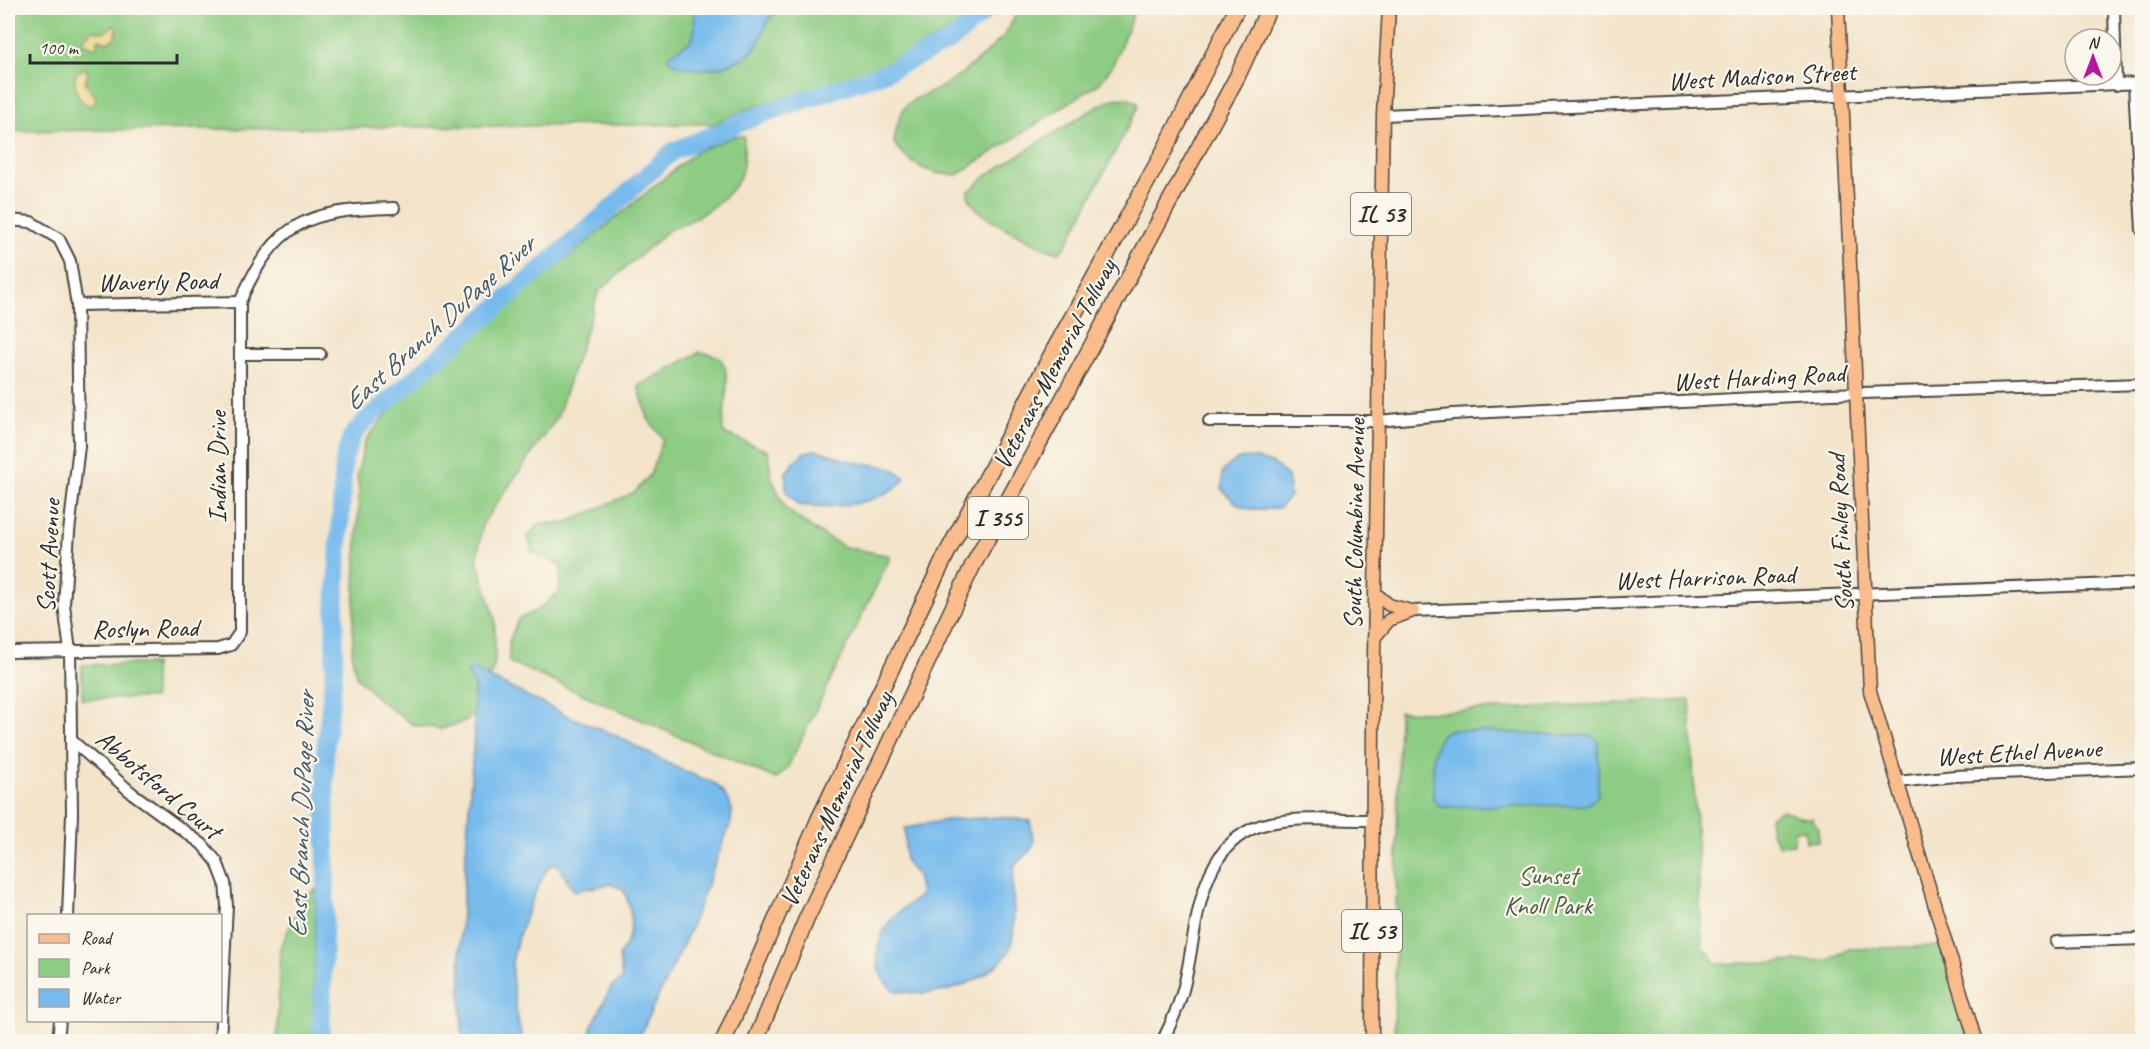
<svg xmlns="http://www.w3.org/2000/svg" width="2150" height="1049" font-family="Caveat,sans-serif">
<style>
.green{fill:#8dcc83;stroke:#5c7c57;stroke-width:1.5}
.sand{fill:#eeda9e;stroke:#8c8264;stroke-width:1.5}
.water{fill:#77bbed;stroke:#51738c;stroke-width:1.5}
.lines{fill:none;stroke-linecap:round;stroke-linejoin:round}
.river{stroke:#77bbed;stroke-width:18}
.minor-casing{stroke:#494743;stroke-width:14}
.major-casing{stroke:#494743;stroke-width:15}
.highway-casing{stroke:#494743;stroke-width:18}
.minor{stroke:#fff;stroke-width:10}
.major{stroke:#f9bc8a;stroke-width:12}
.highway{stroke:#f9bc8a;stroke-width:15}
.labels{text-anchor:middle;stroke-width:4.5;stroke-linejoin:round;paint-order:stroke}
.shield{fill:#fbf7ec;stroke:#696865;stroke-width:1.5}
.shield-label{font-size:24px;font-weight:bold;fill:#2b2b2b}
.street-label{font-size:26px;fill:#2b2b2b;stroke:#fbf7ec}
.park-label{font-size:26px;fill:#485b45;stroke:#fbf7ec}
.water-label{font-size:27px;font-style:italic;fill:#425665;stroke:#fbf7ec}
</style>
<rect width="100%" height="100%" fill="#fbf7ec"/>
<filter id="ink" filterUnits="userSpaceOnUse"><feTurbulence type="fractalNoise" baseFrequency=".0167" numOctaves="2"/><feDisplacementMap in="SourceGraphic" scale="12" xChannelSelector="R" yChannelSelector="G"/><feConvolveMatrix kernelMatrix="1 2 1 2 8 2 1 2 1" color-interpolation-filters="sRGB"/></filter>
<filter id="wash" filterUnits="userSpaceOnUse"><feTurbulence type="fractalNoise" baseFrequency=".008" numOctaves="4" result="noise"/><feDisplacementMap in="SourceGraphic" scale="24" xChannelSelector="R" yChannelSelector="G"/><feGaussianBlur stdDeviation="1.35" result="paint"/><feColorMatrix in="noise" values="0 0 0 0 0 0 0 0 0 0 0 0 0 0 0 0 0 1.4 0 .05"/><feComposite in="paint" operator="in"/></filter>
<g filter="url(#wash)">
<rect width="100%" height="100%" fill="#f3e4ca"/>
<g class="green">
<path d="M 8,8 L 980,8 C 941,44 857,77 806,93 C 773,103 746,106 715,124 L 8,131 Z"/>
<path d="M 1020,8 L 1125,8 L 1133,15 L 1113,65 L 1100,83 L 957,175 C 930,175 909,165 894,143 C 901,90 915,105 951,81 C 968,70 986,53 1001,39 C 1009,32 1013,17 1020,8 Z"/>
<path d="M 1128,98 L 1138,103 L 1137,109 L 1066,246 L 1059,252 L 1049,250 C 1031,240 967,215 968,192 L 988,174 L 1100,105 L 1113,99 Z"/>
<path d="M 735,136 L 744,136 C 744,148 745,162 741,173 C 735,196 691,224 670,229 L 599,291 L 557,418 L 483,523 L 477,559 L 495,618 L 495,662 L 485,696 L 467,721 L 441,729 L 413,725 L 379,700 L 356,676 L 352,657 L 359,492 L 357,476 L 365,441 L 394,405 L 435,367 L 697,151 Z"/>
<path d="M 700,352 C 705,353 714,354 718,357 C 736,370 721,414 723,433 L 768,451 L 771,477 L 786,509 L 816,531 L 845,547 L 891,556 L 788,767 L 776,779 L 509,662 L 509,642 L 518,619 L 538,610 L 559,592 L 561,565 L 532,552 L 528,537 L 539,524 L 566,523 L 635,492 L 650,475 L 663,439 L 648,419 L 638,386 Z"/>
<path d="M 154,664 L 154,698 L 82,699 L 82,665 Z"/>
<path d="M 1690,700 L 1702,948 L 1711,955 L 1715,964 L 1829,960 L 1849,949 L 1940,946 L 1970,1041 L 1394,1042 L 1399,711 L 1435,712 Z"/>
<path d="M 1781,810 C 1793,812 1800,820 1812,818 L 1818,828 L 1819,841 L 1806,842 L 1805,830 L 1794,830 L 1794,844 L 1779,845 L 1771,833 L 1769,817 Z"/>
<path d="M 316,889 L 313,1041 L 277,1041 L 280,948 L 304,897 Z"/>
</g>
<g class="sand">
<path d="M 113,25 L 117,28 L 116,37 L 108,42 L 99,39 L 96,48 L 85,44 L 84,38 L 92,30 L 105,32 Z"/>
<path d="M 84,68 L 88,73 L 85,84 L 96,97 L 95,103 L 90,106 C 76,101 73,85 76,73 Z"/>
</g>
<g class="water">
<path d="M 694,8 L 799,8 L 774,13 C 765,22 763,36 756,46 C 740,69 691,77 669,60 L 668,56 L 692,40 L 695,27 Z"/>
<path d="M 814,450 C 829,452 840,459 855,462 C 872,466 890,463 904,477 L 904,480 C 879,506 832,509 799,505 L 786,492 L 786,472 L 803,453 Z"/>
<path d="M 1254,458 L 1272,463 L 1288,476 L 1290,496 L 1279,508 C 1250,510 1242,513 1222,489 L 1222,473 C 1232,461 1238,457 1254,458 Z"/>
<path d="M 472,669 L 570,717 L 615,735 L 675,767 L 716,784 L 725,795 L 732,809 L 731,823 C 715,860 703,899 687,936 C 672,972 652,1005 638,1041 L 588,1041 L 592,1026 L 611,987 L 622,979 L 619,955 C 635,934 634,912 623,889 L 610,884 L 575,891 C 566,883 565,873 557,865 L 551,865 C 538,878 514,944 512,964 C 511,979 518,1026 523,1041 L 462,1041 L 460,941 L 474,733 L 474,683 L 467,672 Z"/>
<path d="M 1449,730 L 1592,736 L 1598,741 L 1598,796 L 1587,805 L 1440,807 L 1433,799 L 1433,792 C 1434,772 1428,740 1449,730 Z"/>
<path d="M 1001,817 L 1030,821 L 1034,842 L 1031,849 L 1015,865 C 1009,892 1019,923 1010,948 C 1007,959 994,968 985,974 C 955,993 927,997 893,990 C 867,968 876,932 899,912 C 906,905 915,902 921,894 L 917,875 L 905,861 L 905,828 L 946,820 Z"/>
</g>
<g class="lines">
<path class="river" d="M 321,1042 L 326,872 L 325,751 L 334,672 L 335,609 L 344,459 L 352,436 L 366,420 L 607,212 L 673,151 L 760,115 L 884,73 L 951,41 L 989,8"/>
</g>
</g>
<g filter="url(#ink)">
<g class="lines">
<g class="minor-casing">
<g id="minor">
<path d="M 2114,8 L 2116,85"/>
<path d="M 2134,84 L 2142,230"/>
<path d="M 1383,115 L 2142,83"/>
<path d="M 8,220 L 31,222 L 59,239 L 70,261 L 77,305 L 79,446 L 69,532 L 64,605 L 70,651 L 72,814 L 68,916"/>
<path d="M 77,305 L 240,302"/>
<path d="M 240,354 L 320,354"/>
<path d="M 1209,421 L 1378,421 L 1453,414 L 1832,394 L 2142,384"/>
<path d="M 1413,611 L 2142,583"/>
<path d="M 8,652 L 218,649 L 231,645 L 240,632 L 240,302 C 275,221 308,210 394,208"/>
<path d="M 71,740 L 132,793 L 202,844 L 217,862 L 225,883 L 227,906 L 220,1042"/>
<path d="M 1897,782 L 1955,776 L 2142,768"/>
<path d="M 2056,942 L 2142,939"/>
<path d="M 58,1042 L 60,1020"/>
<path d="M 1162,1042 C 1171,1024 1179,1006 1184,986 C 1198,931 1195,846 1262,825 C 1296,815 1337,821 1372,820"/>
</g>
</g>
<g class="major-casing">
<g id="major">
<path d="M 1838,8 L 1870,691 L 1976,1042"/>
<path d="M 1376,594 L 1389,605 L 1411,611"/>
<path d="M 1374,638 L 1389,620 L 1413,611"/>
<path d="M 1372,1042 L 1373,715 L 1383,115 L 1389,8"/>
</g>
</g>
<g class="highway-casing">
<g id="highway">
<path d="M 723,1042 L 819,819 L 947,553 L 1054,350 L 1163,153 L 1237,8"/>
<path d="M 755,1042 L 806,920 L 972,567 L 1237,77 L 1269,8"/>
</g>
</g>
<use href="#minor" class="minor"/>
<use href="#major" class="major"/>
<use href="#highway" class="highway"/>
</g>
</g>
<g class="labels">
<g class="shield">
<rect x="1351" y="193" width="60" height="42" rx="4.5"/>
<rect x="968" y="497" width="60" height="42" rx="4.5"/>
<rect x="1342" y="910" width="60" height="42" rx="4.5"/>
</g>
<g class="shield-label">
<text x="1381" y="222">IL 53</text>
<text x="998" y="526">I 355</text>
<text x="1372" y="939">IL 53</text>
</g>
<g class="street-label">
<text transform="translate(1762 76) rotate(-3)" y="9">West Madison Street</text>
<text transform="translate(158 281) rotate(-1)" y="9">Waverly Road</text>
<text transform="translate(1054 364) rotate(-62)" y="9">Veterans Memorial Tollway</text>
<text transform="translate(1759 377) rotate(-3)" y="9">West Harding Road</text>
<text transform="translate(217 467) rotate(-90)" y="9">Indian Drive</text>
<text transform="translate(1354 524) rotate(-89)" y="9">South Columbine Avenue</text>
<text transform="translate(1840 533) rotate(-93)" y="9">South Finley Road</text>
<text transform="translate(48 556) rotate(-87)" y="9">Scott Avenue</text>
<text transform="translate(1705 577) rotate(-2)" y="9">West Harrison Road</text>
<text transform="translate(145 628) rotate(-1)" y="9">Roslyn Road</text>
<text transform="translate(2019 752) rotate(-3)" y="9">West Ethel Avenue</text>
<text transform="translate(159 784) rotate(40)" y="9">Abbotsford Court</text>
<text transform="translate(836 799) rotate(-65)" y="9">Veterans Memorial Tollway</text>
</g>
<g class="park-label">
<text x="1548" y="884">Sunset<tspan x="1548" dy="30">Knoll Park</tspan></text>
</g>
<g class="water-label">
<text transform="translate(439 323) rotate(-42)" y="9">East Branch DuPage River</text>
<text transform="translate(301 815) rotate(-88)" y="9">East Branch DuPage River</text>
</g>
</g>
<rect width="2150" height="1049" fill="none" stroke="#fbf7ec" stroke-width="30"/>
<rect x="27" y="914" width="195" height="108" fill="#fbf7ec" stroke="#a8a59f" stroke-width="1.5"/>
<rect x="39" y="934" width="30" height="9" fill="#f9bc8a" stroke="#a8a59f" stroke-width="1.5"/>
<text x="81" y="944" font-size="18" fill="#2b2b2b">Road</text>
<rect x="39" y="959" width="30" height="18" fill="#8dcc83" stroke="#a8a59f" stroke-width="1.5"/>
<text x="81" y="974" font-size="18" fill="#2b2b2b">Park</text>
<rect x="39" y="989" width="30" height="18" fill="#77bbed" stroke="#a8a59f" stroke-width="1.5"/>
<text x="81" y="1004" font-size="18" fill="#2b2b2b">Water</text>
<g transform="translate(2093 57)"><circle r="28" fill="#fbf7ec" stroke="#a8a59f" stroke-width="1.5"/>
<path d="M0-4.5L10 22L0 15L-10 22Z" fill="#b5179e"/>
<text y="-9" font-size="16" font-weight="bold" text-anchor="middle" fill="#2b2b2b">N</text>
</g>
<path d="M30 54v9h147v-9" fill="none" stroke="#2b2b2b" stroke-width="3"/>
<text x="39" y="54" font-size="18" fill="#2b2b2b" stroke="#fbf7ec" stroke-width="4.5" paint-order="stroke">100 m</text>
</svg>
